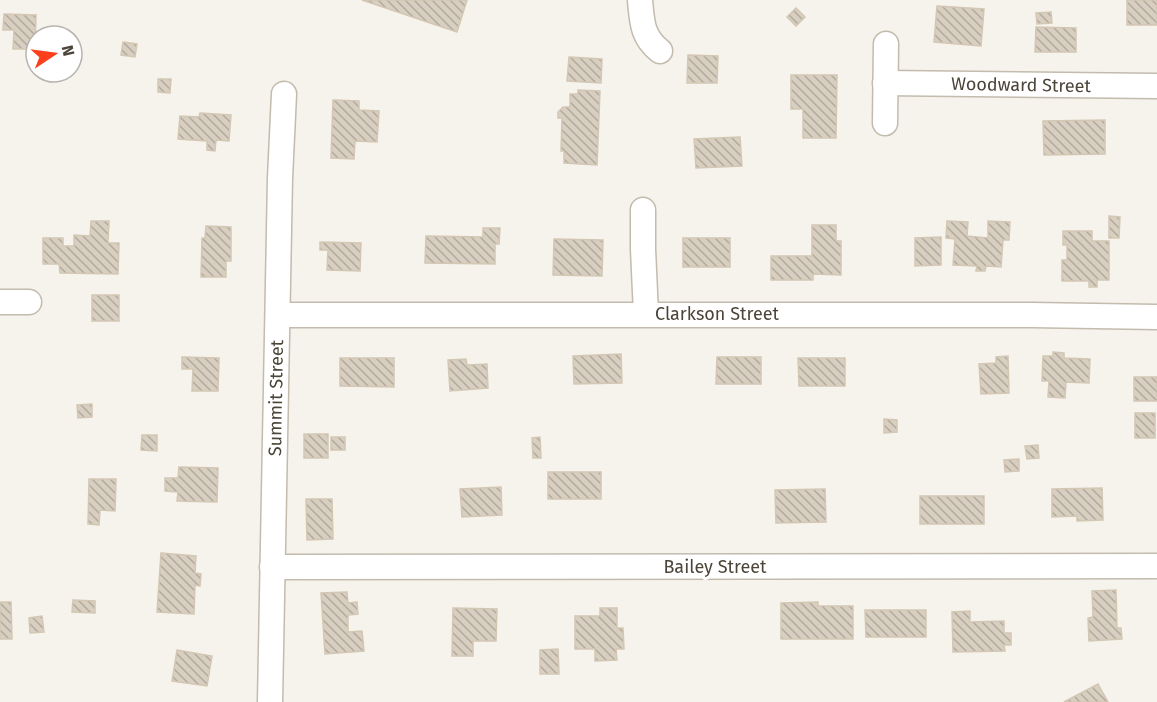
<svg xmlns="http://www.w3.org/2000/svg" width="1157" height="702" font-family="'Fira Sans',sans-serif">
<style>
.building{fill:url(#building-back-hatch);stroke:#d3c7b4;stroke-width:1.5}
.lines{fill:none;stroke-linecap:round;stroke-linejoin:round}
.street-casing{stroke:#c2bbae;stroke-width:27}
.street{stroke:#fff;stroke-width:24}
.labels{text-anchor:middle;stroke-width:6;stroke-linejoin:round;paint-order:stroke}
.street-label{font-size:18px;fill:#4b4439;stroke:#fff}
</style>
<defs>
<pattern id="building-back-hatch" width="6" height="6" patternUnits="userSpaceOnUse" patternTransform="scale(1.5)"><rect width="6" height="6" fill="#d8cfc1"/><path d="M-1 5l2 2M0 0l6 6M5-1l2 2" fill="none" stroke="#b1aa9e"/></pattern>
</defs>
<rect width="100%" height="100%" fill="#f6f3ec"/>
<g class="building">
<path d="M 362,0 L 467,0 L 457,32 Z"/>
<rect x="1127" y="0" width="30" height="25"/>
<path d="M 937,6 L 984,9 L 981,46 L 934,42 Z"/>
<path d="M 796,8 L 805,17 L 796,26 L 787,17 Z"/>
<path d="M 1051,12 L 1052,23 L 1037,24 L 1036,13 Z"/>
<path d="M 4,14 L 36,15 L 35,49 L 13,49 L 14,30 L 3,30 Z"/>
<path d="M 1036,27 L 1076,28 L 1076,52 L 1035,52 Z"/>
<path d="M 123,42 L 137,44 L 135,57 L 121,55 Z"/>
<path d="M 688,55 L 718,56 L 717,83 L 687,83 Z"/>
<path d="M 569,57 L 602,59 L 601,83 L 567,81 Z"/>
<path d="M 791,75 L 837,75 L 836,138 L 803,138 L 803,109 L 791,109 Z"/>
<path d="M 158,79 L 171,79 L 170,93 L 158,92 Z"/>
<path d="M 578,90 L 600,91 L 597,165 L 564,163 L 564,151 L 561,151 L 562,118 L 558,118 L 558,112 L 563,107 L 570,107 L 570,94 L 578,94 Z"/>
<path d="M 333,100 L 359,101 L 359,110 L 379,111 L 377,142 L 355,141 L 354,159 L 331,158 Z"/>
<path d="M 200,113 L 231,115 L 229,141 L 216,140 L 215,151 L 207,150 L 207,141 L 178,139 L 180,116 L 199,117 Z"/>
<path d="M 1105,120 L 1105,154 L 1044,155 L 1043,121 Z"/>
<path d="M 740,137 L 742,166 L 696,168 L 694,139 Z"/>
<path d="M 1109,216 L 1120,217 L 1119,238 L 1109,238 Z"/>
<path d="M 91,221 L 109,221 L 108,243 L 119,243 L 118,274 L 60,273 L 59,264 L 43,264 L 43,238 L 63,238 L 63,246 L 74,246 L 74,235 L 90,236 Z"/>
<path d="M 947,221 L 968,222 L 967,236 L 988,238 L 988,221 L 1010,222 L 1009,240 L 1003,240 L 1001,267 L 986,266 L 985,271 L 976,271 L 977,266 L 953,265 L 955,239 L 946,238 Z"/>
<path d="M 812,225 L 836,225 L 836,241 L 841,241 L 841,275 L 813,274 L 813,280 L 771,280 L 771,256 L 812,256 Z"/>
<path d="M 206,226 L 231,227 L 231,261 L 226,261 L 226,277 L 201,277 L 202,238 L 205,238 Z"/>
<path d="M 483,228 L 500,228 L 499,244 L 495,244 L 495,264 L 425,263 L 426,236 L 483,237 Z"/>
<path d="M 1063,231 L 1092,231 L 1092,241 L 1109,241 L 1109,280 L 1097,280 L 1097,287 L 1089,287 L 1089,281 L 1062,281 L 1062,260 L 1067,260 L 1067,245 L 1063,245 Z"/>
<path d="M 941,237 L 941,265 L 915,266 L 915,238 Z"/>
<rect x="683" y="238" width="47" height="29"/>
<path d="M 554,239 L 603,240 L 602,276 L 553,275 Z"/>
<path d="M 320,242 L 361,243 L 360,271 L 327,270 L 328,250 L 320,250 Z"/>
<rect x="92" y="295" width="27" height="26"/>
<path d="M 1053,352 L 1064,353 L 1064,358 L 1090,359 L 1089,383 L 1066,382 L 1065,398 L 1048,397 L 1049,381 L 1042,381 L 1043,356 L 1053,356 Z"/>
<path d="M 621,354 L 622,383 L 574,384 L 573,356 Z"/>
<path d="M 1008,356 L 1009,393 L 981,394 L 979,364 L 996,363 L 996,357 Z"/>
<path d="M 182,357 L 219,358 L 218,391 L 192,391 L 193,369 L 182,369 Z"/>
<path d="M 717,357 L 761,357 L 761,384 L 716,384 Z"/>
<path d="M 340,358 L 394,358 L 394,387 L 340,386 Z"/>
<path d="M 798,358 L 845,358 L 845,386 L 799,386 Z"/>
<path d="M 466,359 L 467,365 L 487,364 L 488,388 L 450,391 L 448,360 Z"/>
<rect x="1134" y="377" width="23" height="24"/>
<path d="M 92,404 L 92,417 L 78,418 L 77,405 Z"/>
<rect x="1135" y="413" width="20" height="25"/>
<path d="M 884,419 L 897,420 L 897,432 L 884,433 Z"/>
<rect x="304" y="434" width="24" height="24"/>
<path d="M 142,435 L 157,435 L 157,451 L 141,450 Z"/>
<rect x="331" y="437" width="14" height="13"/>
<path d="M 540,437 L 541,458 L 533,458 L 532,438 Z"/>
<path d="M 1038,445 L 1039,458 L 1027,459 L 1025,446 Z"/>
<path d="M 1019,459 L 1019,471 L 1005,472 L 1004,460 Z"/>
<path d="M 179,467 L 218,468 L 217,502 L 177,501 L 178,492 L 165,491 L 165,478 L 178,478 Z"/>
<rect x="548" y="472" width="53" height="27"/>
<path d="M 89,479 L 116,479 L 115,511 L 100,510 L 99,525 L 88,524 Z"/>
<path d="M 501,487 L 502,515 L 462,517 L 460,489 Z"/>
<path d="M 1102,488 L 1103,520 L 1077,521 L 1077,516 L 1052,517 L 1052,489 Z"/>
<path d="M 825,489 L 826,522 L 776,523 L 775,490 Z"/>
<rect x="920" y="496" width="64" height="28"/>
<path d="M 306,499 L 332,499 L 333,539 L 307,540 Z"/>
<path d="M 161,553 L 196,556 L 195,573 L 201,574 L 200,586 L 195,585 L 194,614 L 157,612 Z"/>
<path d="M 1116,590 L 1117,628 L 1121,628 L 1122,639 L 1089,641 L 1088,618 L 1093,617 L 1092,591 Z"/>
<path d="M 347,592 L 348,603 L 357,602 L 358,614 L 348,615 L 348,632 L 362,631 L 364,651 L 325,654 L 321,593 Z"/>
<path d="M 73,600 L 95,601 L 95,613 L 72,612 Z"/>
<path d="M 0,602 L 11,602 L 12,639 L 0,639 Z"/>
<path d="M 818,602 L 818,606 L 853,606 L 853,639 L 781,639 L 781,603 Z"/>
<path d="M 453,608 L 497,609 L 496,641 L 473,641 L 473,656 L 452,656 Z"/>
<path d="M 600,608 L 617,608 L 617,628 L 623,628 L 624,649 L 616,649 L 617,660 L 595,661 L 595,649 L 575,649 L 575,616 L 600,616 Z"/>
<path d="M 865,610 L 926,610 L 926,637 L 866,637 Z"/>
<path d="M 970,611 L 970,622 L 1004,621 L 1004,633 L 1011,633 L 1011,645 L 1004,645 L 1005,651 L 953,652 L 952,612 Z"/>
<path d="M 42,616 L 44,632 L 30,633 L 29,618 Z"/>
<path d="M 558,649 L 559,674 L 540,674 L 540,650 Z"/>
<path d="M 177,650 L 212,656 L 207,686 L 172,681 Z"/>
<path d="M 1098,684 L 1108,702 L 1064,702 Z"/>
</g>
<g class="lines">
<g class="street-casing">
<g id="street">
<path d="M 640,0 C 642,22 642,37 660,51"/>
<path d="M 885,83 L 1157,86"/>
<path d="M 885,123 L 886,44"/>
<path d="M 643,210 L 643,249 L 646,314"/>
<path d="M 0,302 L 29,302"/>
<path d="M 278,315 L 1032,315 L 1157,317"/>
<path d="M 272,567 L 1157,566"/>
<path d="M 270,702 L 280,178 L 284,94"/>
</g>
</g>
<use href="#street" class="street"/>
</g>
<g class="labels">
<g class="street-label">
<text transform="translate(1021 85) rotate(1)" y="6">Woodward Street</text>
<text x="717" y="320">Clarkson Street</text>
<text transform="translate(276 398) rotate(-89)" y="6">Summit Street</text>
<text x="715" y="573">Bailey Street</text>
</g>
</g>
<g transform="translate(54 54) rotate(77)"><circle r="28" fill="#ffffff" stroke="#b7b4b0" stroke-width="1.5"/>
<path d="M0-4.5L10 22L0 15L-10 22Z" fill="#fc3f1d"/>
<text y="-9" font-size="16" font-weight="bold" text-anchor="middle" fill="#4b4439">N</text>
</g>
</svg>
